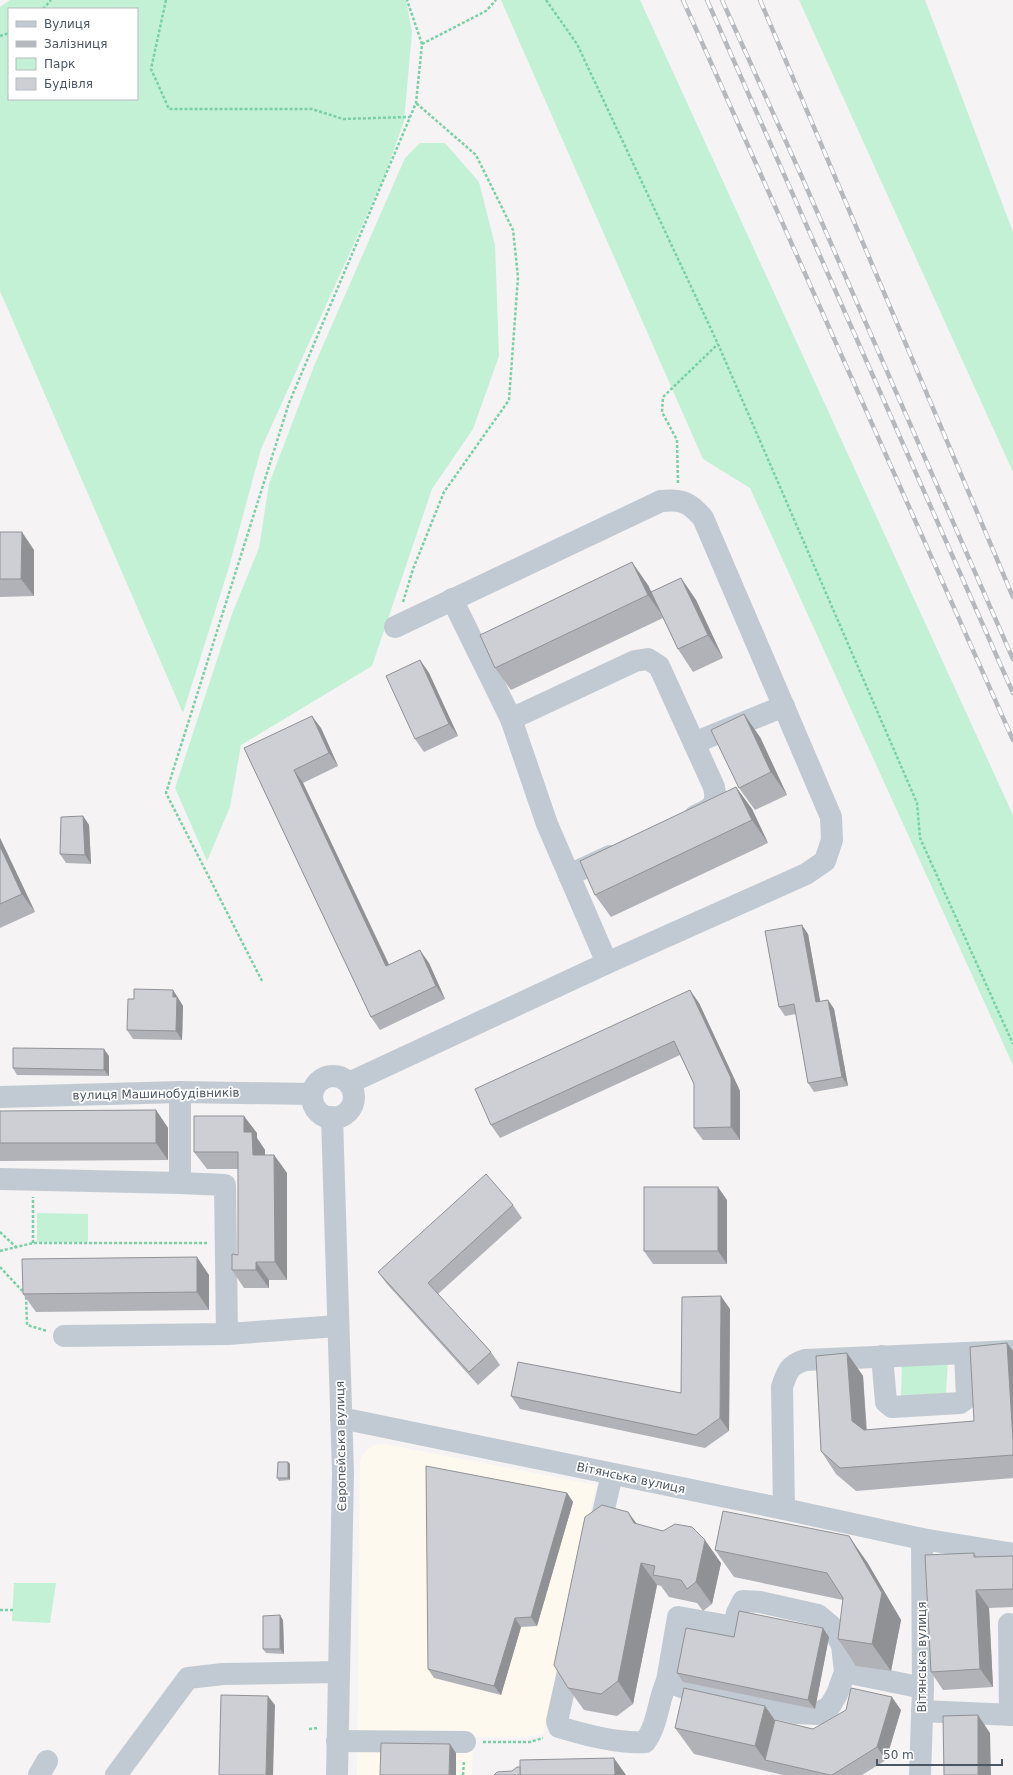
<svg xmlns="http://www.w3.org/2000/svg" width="1013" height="1775" font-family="'DejaVu Sans',sans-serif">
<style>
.commercial{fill:#fdf9ef}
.green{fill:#c3f1d5;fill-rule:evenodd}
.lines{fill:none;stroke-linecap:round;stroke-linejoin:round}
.path{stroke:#7ad0a6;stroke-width:2.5;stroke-dasharray:3 2;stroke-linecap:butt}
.minor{stroke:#c1cad2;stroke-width:22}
.rail-casing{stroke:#b5b8bd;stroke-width:4.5}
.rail{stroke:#fff;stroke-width:3;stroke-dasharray:9;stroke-linecap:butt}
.wall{fill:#b0b2b7}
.shaded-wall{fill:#909195}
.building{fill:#cdcfd5;stroke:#909195}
.labels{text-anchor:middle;stroke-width:3.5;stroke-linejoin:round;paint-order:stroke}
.street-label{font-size:12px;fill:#4a5661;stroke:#fff}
</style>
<rect width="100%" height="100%" fill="#f5f3f3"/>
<path class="commercial" d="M 385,1444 L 596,1485 L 543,1734 L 526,1737 L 473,1737 L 472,1775 L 357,1775 L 360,1461 L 366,1450 L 374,1445 Z"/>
<g class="green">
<path d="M 10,0 L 406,0 L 412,32 L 404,121 L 385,175 L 261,449 L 229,567 L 183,713 L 0,291 L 0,7 ZM 9,9 L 137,9 L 137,99 L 9,99 Z"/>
<path d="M 501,0 L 640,0 L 1013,815 L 1013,1065 L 750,488 L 703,459 Z"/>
<path d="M 799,0 L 925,0 L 1013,232 L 1013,472 Z"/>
<path d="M 420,143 L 445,143 L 479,182 L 495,245 L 499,356 L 473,429 L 432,489 L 372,666 L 241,745 L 230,807 L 207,861 L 175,788 L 232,614 L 259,548 L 269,484 L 314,366 L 405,158 Z"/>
<path d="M 37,1213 L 88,1214 L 88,1242 L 37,1242 Z"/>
<path d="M 948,1358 L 946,1393 L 901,1396 L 902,1361 Z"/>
<path d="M 14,1583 L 56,1583 L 50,1623 L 12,1621 Z"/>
</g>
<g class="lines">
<g class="path">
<path d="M 166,0 L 151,69 L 169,109 L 312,109 L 343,119 L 410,117"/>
<path d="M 546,0 L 577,44 L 718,344 L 917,803 L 920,838 L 1013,1044"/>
<path d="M 43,9 L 51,0"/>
<path d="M 0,36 L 9,33"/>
<path d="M 422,44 L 486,11 L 496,0"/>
<path d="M 678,483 L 677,440 L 662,412 L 663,397 L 718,344"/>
<path d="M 403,602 L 413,569 L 444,492 L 509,400 L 518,277 L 513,230 L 476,155 L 416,103"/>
<path d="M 262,981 L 166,793 L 289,403 L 416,103 L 422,44 L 407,0"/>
<path d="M 0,1232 L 16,1247"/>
<path d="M 33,1243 L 33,1197"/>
<path d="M 0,1251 L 33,1243 L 207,1243"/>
<path d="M 0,1267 L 26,1295 L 27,1325 L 47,1331"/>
<path d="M 0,1610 L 13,1610"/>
<path d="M 309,1729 L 318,1728"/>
<path d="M 483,1742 L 530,1742 L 543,1738"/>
<path d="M 463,1775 L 464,1761"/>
</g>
<g class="minor">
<path d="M 452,599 L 511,719 L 547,824 L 607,963"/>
<path d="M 511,719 L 635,661 L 648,659 L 659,666 L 714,787 C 718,807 711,808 695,816"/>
<path d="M 694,743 L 784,706"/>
<path d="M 569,875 L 610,856"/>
<circle cx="333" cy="1097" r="21"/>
<path d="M 349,1083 L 607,963 L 806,874 L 825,861 L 832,840 L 831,817 L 703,518 C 689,502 682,499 661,501 L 395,627"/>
<path d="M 180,1092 L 180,1183 L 225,1185 L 227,1334"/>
<path d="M 0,1097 L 180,1092 L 312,1094"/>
<path d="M 332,1117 L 343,1473 L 337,1775"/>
<path d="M 0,1179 L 180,1183"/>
<path d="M 64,1336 L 227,1334 L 338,1326"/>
<path d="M 882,1356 L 886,1402 L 892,1407 L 960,1403 L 967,1398 L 965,1353"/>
<path d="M 341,1418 L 784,1509 L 922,1539 L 1013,1554"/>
<path d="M 784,1509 L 782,1387 C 787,1372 789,1365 805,1360 L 1013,1351"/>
<path d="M 598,1535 L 612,1474"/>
<path d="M 1009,1624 L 1010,1715"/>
<path d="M 572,1654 L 557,1721 L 559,1727 C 585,1735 618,1744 645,1742 C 658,1725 658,1700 667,1681"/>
<path d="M 845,1672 L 837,1694 L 830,1706 L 817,1714 L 797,1713 L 684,1688 L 667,1681 L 678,1617 L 734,1627 L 737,1613 L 743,1601 L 760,1602 L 818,1615 L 831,1626 L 842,1645 L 845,1672 L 923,1688"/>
<path d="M 922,1711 L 1013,1715"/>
<path d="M 337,1741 L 465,1742"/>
<path d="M 39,1775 L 47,1761"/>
<path d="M 116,1775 L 188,1678 L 223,1674 L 338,1672"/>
<path d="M 920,1775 L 923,1688 L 922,1539"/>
</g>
<g class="rail-casing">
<g id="rail">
<path d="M 683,0 L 1013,740"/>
<path d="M 707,0 L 1013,693"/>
<path d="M 722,0 L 801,175 L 1013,659"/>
<path d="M 760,0 L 1013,597"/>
</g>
</g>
<use href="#rail" class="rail"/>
</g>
<g class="wall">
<path d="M 0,532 L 34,550 L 34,596 L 0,597 Z"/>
<path d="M 681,578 L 696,600 L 723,658 L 693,672 L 678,649 L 663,618 L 511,690 L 495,668 L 648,585 L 651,592 Z"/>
<path d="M 420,660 L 429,673 L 458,736 L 424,752 L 415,739 Z"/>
<path d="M 321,728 L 338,766 L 303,783 L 389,964 L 429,963 L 445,999 L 380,1030 L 371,1017 L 244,748 Z"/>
<path d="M 760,737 L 787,795 L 755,810 L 739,788 Z"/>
<path d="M 736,787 L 752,809 L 768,843 L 611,917 L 595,895 Z"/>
<path d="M 83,816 L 89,825 L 91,864 L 66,863 L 60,854 Z"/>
<path d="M 0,838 L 35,912 L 0,928 Z"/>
<path d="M 808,934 L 820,1002 L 828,1000 L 834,1009 L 848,1086 L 814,1092 L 808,1083 L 796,1014 L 785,1016 L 779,1007 Z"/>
<path d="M 173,990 L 183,1006 L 182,1040 L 133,1039 L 127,1030 L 134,999 Z"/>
<path d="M 699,1003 L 740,1091 L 740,1140 L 703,1140 L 694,1128 L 694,1084 L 680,1055 L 500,1138 L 491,1125 Z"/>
<path d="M 109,1056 L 109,1076 L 17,1075 L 13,1068 Z"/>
<path d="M 156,1110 L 168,1128 L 168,1160 L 0,1161 L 0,1111 Z"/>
<path d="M 257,1133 L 257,1138 L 265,1150 L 265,1155 L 274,1155 L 287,1173 L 287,1280 L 269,1280 L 269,1288 L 244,1288 L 232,1270 L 238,1255 L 238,1169 L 207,1169 L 194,1152 Z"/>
<path d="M 727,1200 L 727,1264 L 653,1264 L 644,1251 Z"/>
<path d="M 513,1205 L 522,1218 L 438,1294 L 491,1352 L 500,1365 L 478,1385 L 387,1284 L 378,1272 Z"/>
<path d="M 209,1275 L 209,1310 L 36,1312 L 23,1294 Z"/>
<path d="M 730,1309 L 729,1431 L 705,1448 L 520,1409 L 511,1396 L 681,1393 Z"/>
<path d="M 1007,1343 L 1013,1351 L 1013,1478 L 856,1491 L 836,1474 L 821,1451 L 847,1353 L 863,1376 L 867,1430 L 974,1421 Z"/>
<path d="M 288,1462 L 290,1464 L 290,1480 L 279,1481 L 277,1478 Z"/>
<path d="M 567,1493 L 573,1502 L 537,1626 L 521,1627 L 501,1695 L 434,1678 L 428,1669 Z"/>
<path d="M 628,1512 L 637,1524 L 721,1563 L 712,1604 L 703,1611 L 697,1603 L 669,1597 L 661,1586 L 657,1585 L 633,1704 L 617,1716 L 584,1710 L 568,1688 Z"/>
<path d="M 715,1550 L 867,1562 L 901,1620 L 891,1671 L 856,1666 L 838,1639 L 843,1600 L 734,1577 Z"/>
<path d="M 974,1553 L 977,1557 L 1013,1556 L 1013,1607 L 989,1608 L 993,1687 L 943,1690 L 931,1672 Z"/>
<path d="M 283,1620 L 284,1654 L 266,1653 L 263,1649 Z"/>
<path d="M 734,1637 L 829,1637 L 815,1709 L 683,1682 L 677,1673 Z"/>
<path d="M 901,1710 L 886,1760 L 862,1775 L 783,1775 L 694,1754 L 675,1728 L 775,1720 L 813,1729 Z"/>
</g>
<g class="shaded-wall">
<path d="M 22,532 L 34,550 L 34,596 L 21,579 Z"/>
<path d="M 632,562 L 648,585 L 664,618 L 648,595 Z"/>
<path d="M 681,578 L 696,600 L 723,658 L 708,635 Z"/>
<path d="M 420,660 L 429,673 L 458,736 L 449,724 Z"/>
<path d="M 744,714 L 760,737 L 787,795 L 771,772 Z"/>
<path d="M 312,716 L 321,728 L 338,766 L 329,753 Z"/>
<path d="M 294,770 L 303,783 L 395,978 L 386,966 Z"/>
<path d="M 736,787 L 752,809 L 768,843 L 752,820 Z"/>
<path d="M 83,816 L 89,825 L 91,864 L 85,855 Z"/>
<path d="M 0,838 L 35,912 L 22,894 L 0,846 Z"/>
<path d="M 802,925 L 808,934 L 822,1011 L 816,1002 Z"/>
<path d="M 420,950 L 429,963 L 445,999 L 436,986 Z"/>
<path d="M 173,990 L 183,1006 L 182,1040 L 176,1031 L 173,997 Z"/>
<path d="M 690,990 L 699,1003 L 740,1091 L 740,1140 L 731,1127 Z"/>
<path d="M 828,1000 L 834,1009 L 848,1086 L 842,1077 Z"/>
<path d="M 104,1049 L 109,1056 L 109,1076 L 104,1070 Z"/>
<path d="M 156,1110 L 168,1128 L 168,1160 L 156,1143 Z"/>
<path d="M 244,1116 L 257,1133 L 257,1138 L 265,1150 L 265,1173 L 253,1155 L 244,1132 Z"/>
<path d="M 274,1155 L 287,1173 L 287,1280 L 275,1262 Z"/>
<path d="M 718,1187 L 727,1200 L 727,1264 L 718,1251 Z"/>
<path d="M 197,1257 L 209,1275 L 209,1310 L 197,1292 Z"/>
<path d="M 256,1262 L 269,1280 L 269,1288 L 256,1270 Z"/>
<path d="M 721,1296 L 730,1309 L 729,1431 L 720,1418 Z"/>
<path d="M 1007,1343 L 1013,1351 L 1013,1440 Z"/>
<path d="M 847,1353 L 863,1376 L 867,1444 L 852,1421 Z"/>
<path d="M 288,1462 L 290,1464 L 290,1480 L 288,1478 Z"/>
<path d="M 567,1493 L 573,1502 L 537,1626 L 531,1617 Z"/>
<path d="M 628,1512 L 644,1534 L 634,1523 Z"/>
<path d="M 849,1536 L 867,1562 L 901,1620 L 891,1671 L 872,1644 Z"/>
<path d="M 705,1540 L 721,1563 L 712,1604 L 696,1582 Z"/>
<path d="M 641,1563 L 657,1585 L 633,1704 L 618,1681 Z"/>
<path d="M 976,1590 L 989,1608 L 993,1687 L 980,1669 Z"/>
<path d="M 280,1615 L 283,1620 L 284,1654 L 280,1649 Z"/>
<path d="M 515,1618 L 521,1627 L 501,1695 L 494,1686 Z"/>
<path d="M 823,1628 L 829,1637 L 815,1709 L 808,1700 Z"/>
<path d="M 268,1696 L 275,1705 L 273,1775 L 266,1775 Z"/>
<path d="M 892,1697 L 901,1710 L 886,1760 L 877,1747 Z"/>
<path d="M 765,1706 L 784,1733 L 765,1760 L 755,1746 Z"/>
<path d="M 978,1715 L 990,1733 L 991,1775 L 978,1775 Z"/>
<path d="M 450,1744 L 456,1753 L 456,1775 L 449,1775 Z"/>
<path d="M 614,1758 L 626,1775 L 615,1775 Z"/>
</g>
<g class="building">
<path d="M 0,532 L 22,532 L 21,579 L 0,579 Z"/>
<path d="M 632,562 L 648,595 L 495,668 L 480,635 Z"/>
<path d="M 681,578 L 708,635 L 678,649 L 651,592 Z"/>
<path d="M 420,660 L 449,724 L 415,739 L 386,676 Z"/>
<path d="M 744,714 L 771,772 L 739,788 L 711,730 Z"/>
<path d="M 312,716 L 329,753 L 294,770 L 386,966 L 420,950 L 436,986 L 371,1017 L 244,748 Z"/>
<path d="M 736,787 L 752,820 L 595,895 L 580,861 Z"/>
<path d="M 83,816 L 85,855 L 60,854 L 61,817 Z"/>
<path d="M 0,846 L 22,894 L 0,904 Z"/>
<path d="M 802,925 L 816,1002 L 828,1000 L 842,1077 L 808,1083 L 794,1004 L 779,1007 L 765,931 Z"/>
<path d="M 134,989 L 173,990 L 173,997 L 177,997 L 176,1031 L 127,1030 L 128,999 L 134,999 Z"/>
<path d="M 690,990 L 731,1078 L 731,1127 L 694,1128 L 694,1084 L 674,1041 L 491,1125 L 475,1089 Z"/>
<path d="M 13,1048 L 104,1049 L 104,1070 L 13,1068 Z"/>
<path d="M 156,1110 L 156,1143 L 0,1143 L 0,1111 Z"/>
<path d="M 194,1116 L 244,1116 L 244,1132 L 252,1132 L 253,1155 L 274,1155 L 275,1262 L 256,1262 L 256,1270 L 232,1270 L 232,1254 L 238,1255 L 238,1152 L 194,1152 Z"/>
<path d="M 486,1174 L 513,1205 L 428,1283 L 491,1352 L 469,1372 L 378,1272 Z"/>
<rect x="644" y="1187" width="74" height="64"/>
<path d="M 197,1257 L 197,1292 L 23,1294 L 22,1259 Z"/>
<path d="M 721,1296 L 720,1418 L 696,1435 L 511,1396 L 518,1362 L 681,1393 L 682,1297 Z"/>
<path d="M 1007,1343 L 1013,1440 L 1013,1455 L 840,1468 L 821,1451 L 816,1356 L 847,1353 L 852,1421 L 864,1430 L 974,1421 L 970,1347 Z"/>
<path d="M 278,1462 L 288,1462 L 288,1478 L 277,1478 Z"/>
<path d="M 426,1466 L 567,1493 L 531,1617 L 515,1618 L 494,1686 L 428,1669 Z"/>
<path d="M 602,1505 L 628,1512 L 634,1523 L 663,1531 L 675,1524 L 692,1527 L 705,1540 L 696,1582 L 687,1589 L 681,1580 L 653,1575 L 655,1566 L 641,1563 L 618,1681 L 601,1694 L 568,1688 L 554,1665 L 585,1517 Z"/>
<path d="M 723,1511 L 849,1536 L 882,1593 L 872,1644 L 838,1639 L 843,1598 L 827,1573 L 715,1550 Z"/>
<path d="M 974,1553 L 974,1557 L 1013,1556 L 1013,1589 L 976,1590 L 980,1669 L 931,1672 L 925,1555 Z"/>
<path d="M 739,1611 L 823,1628 L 808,1700 L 677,1673 L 686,1628 L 734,1637 Z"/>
<path d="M 280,1615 L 280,1649 L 263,1649 L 263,1616 Z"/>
<path d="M 684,1688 L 765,1706 L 755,1746 L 675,1728 Z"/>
<path d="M 851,1688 L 892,1697 L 877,1747 L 832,1775 L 830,1775 L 765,1760 L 775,1720 L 813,1729 L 846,1710 Z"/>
<path d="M 221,1695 L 268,1696 L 266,1775 L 219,1775 Z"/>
<path d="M 978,1715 L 978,1775 L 944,1775 L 943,1716 Z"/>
<path d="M 381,1743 L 450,1744 L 449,1775 L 380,1775 Z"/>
<path d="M 614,1758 L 615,1775 L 520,1775 L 520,1760 Z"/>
<path d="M 517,1767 L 520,1767 L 520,1775 L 494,1775 L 497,1772 L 512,1771 Z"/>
</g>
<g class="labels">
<g class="street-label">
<text transform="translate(156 1094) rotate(-1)" y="4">вулиця Машинобудівників</text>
<text transform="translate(341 1446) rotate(-91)" y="4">Європейська вулиця</text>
<text transform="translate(631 1478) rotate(12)" y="4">Вітянська вулиця</text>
<text transform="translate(922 1657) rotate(-90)" y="4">Вітянська вулиця</text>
</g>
</g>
<rect x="8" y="8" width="130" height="92" fill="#ffffff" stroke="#b7bbc0"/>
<rect x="16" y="21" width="20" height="6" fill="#c1cad2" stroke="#b7bbc0"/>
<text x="44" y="28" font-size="12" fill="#4a5661">Вулиця</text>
<rect x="16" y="41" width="20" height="6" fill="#b5b8bd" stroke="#b7bbc0"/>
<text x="44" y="48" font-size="12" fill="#4a5661">Залізниця</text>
<rect x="16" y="58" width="20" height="12" fill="#c3f1d5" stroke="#b7bbc0"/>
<text x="44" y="68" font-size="12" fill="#4a5661">Парк</text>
<rect x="16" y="78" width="20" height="12" fill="#cdcfd5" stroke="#b7bbc0"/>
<text x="44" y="88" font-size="12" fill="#4a5661">Будівля</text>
<path d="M877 1759v6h125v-6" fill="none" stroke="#4a5661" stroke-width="2"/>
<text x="883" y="1759" font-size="12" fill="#4a5661" stroke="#ffffff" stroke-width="3" paint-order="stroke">50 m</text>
</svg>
